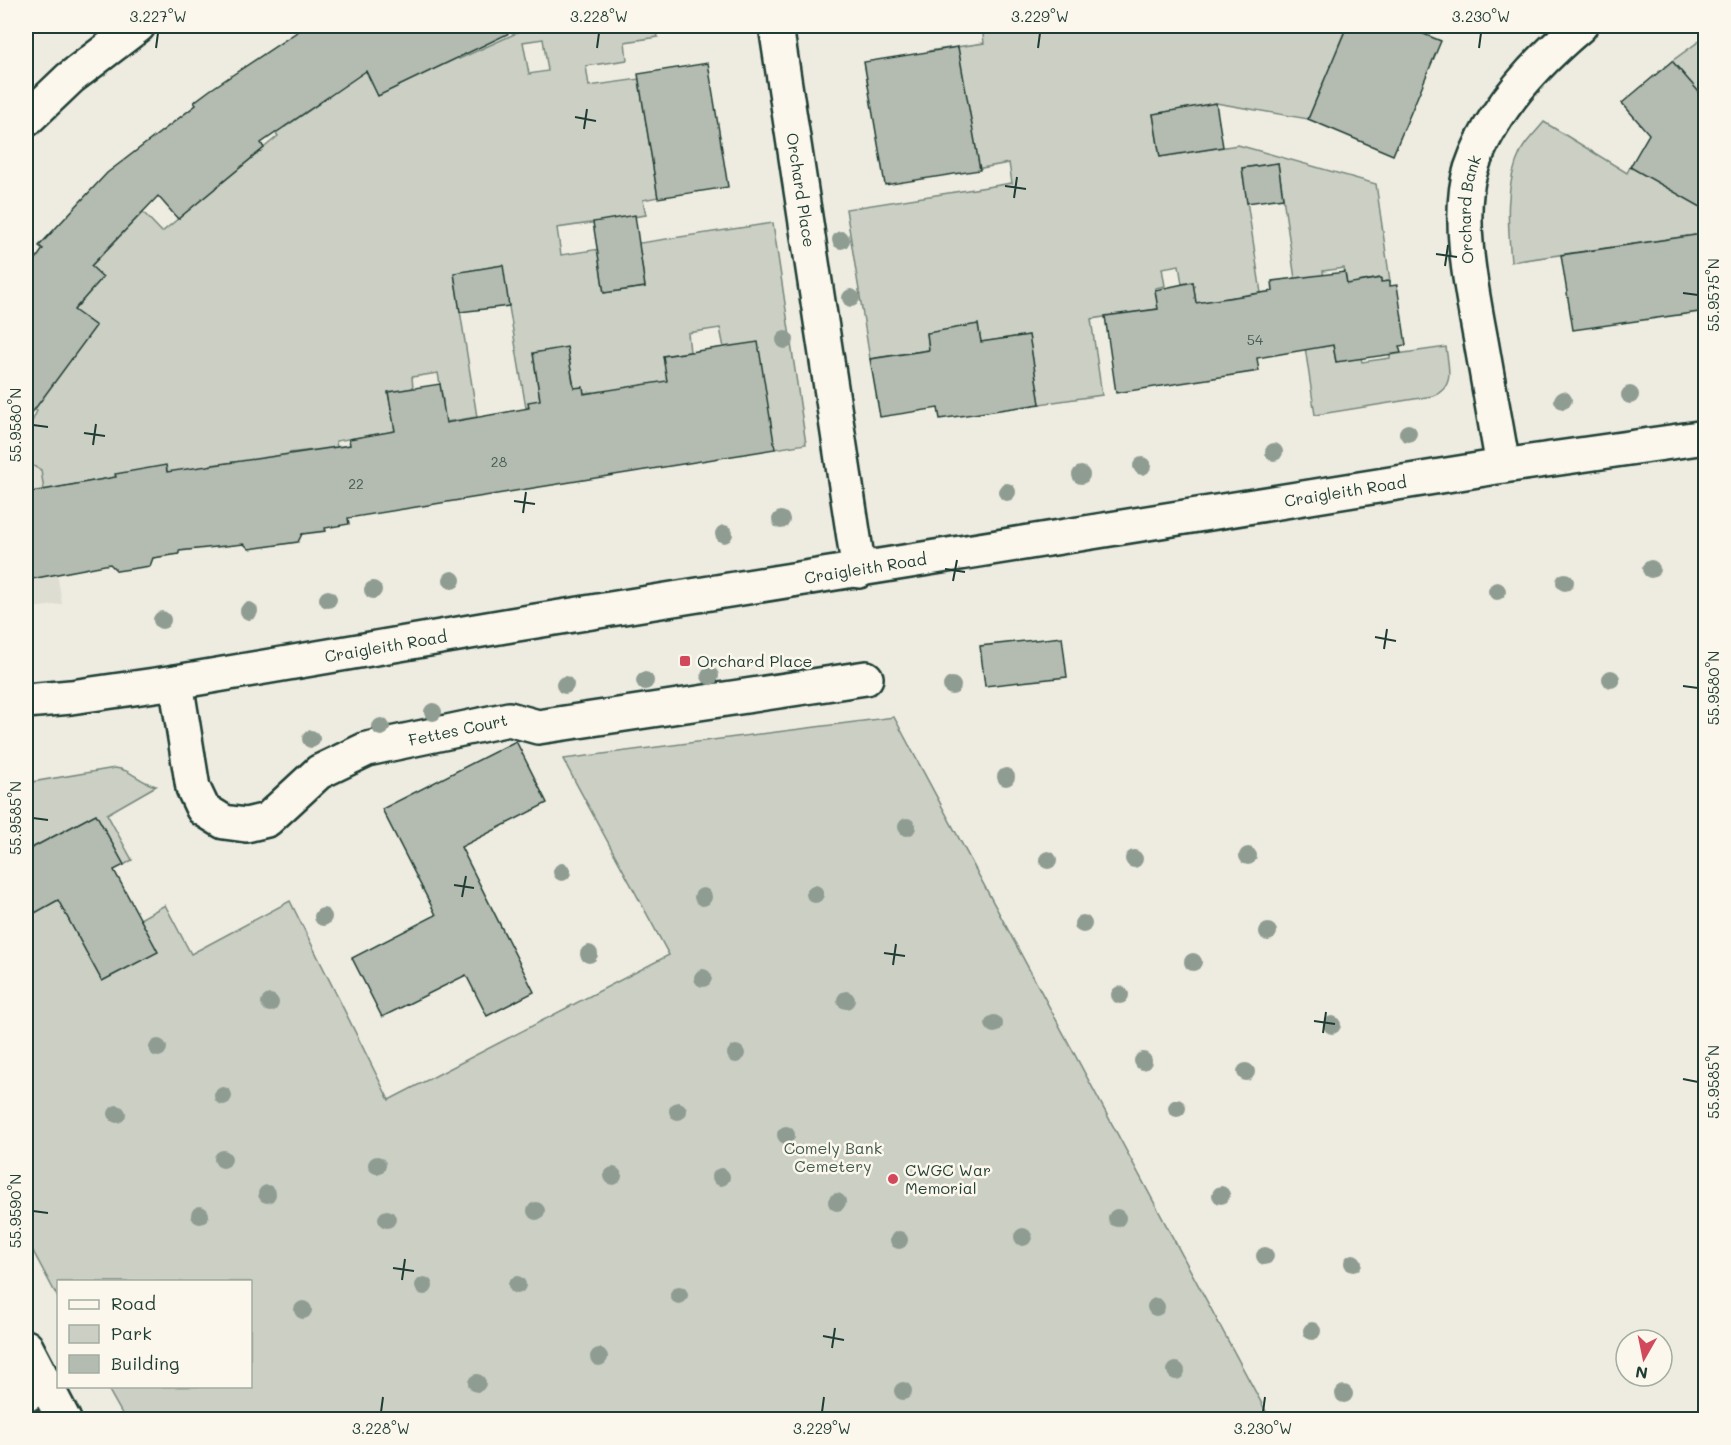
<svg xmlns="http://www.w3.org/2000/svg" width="1731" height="1445" font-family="Mali,sans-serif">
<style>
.built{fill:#ddddd2}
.green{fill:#cbcfc4;stroke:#75867c;stroke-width:1.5;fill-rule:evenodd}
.building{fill:#b4bbb0;stroke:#1f3d34;stroke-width:1.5}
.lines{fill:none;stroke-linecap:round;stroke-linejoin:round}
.minor-casing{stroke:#1f3d34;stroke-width:38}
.tertiary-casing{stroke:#1f3d34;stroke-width:38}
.secondary-casing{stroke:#1f3d34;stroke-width:38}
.minor{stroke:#fbf7ec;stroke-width:33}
.tertiary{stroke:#fbf7ec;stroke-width:33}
.secondary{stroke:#fbf7ec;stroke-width:33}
.tree{fill:#8f9c92}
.ticks{fill:none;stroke:#1f3d34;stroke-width:2}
.poi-dot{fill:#d1495b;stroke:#fbf7ec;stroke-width:2}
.labels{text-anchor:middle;stroke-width:5;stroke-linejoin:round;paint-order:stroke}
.number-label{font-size:14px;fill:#445c53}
.street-label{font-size:16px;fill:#1f3d34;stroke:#fbf7ec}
.poi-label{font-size:16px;fill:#1f3d34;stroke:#fbf7ec;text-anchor:start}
.park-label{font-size:16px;fill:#415a51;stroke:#fbf7ec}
.neatline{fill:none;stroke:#1f3d34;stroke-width:2}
.ticks-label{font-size:15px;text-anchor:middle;fill:#1f3d34}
</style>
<rect width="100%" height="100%" fill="#eeece1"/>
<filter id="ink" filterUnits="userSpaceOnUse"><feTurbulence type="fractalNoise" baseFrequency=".0167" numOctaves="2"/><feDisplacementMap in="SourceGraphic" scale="12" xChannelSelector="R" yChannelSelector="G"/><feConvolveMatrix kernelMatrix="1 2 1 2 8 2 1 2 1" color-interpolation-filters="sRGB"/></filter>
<g filter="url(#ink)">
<path class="built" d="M 26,463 L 41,470 L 62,604 L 26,609 Z"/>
<g class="green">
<path d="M 414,26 L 444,26 L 459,59 L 519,32 L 516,26 L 656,26 L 658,37 L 625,42 L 627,60 L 586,66 L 589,86 L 639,79 L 658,197 L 643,200 L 646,215 L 557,228 L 561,255 L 773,223 L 806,444 L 775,449 L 724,348 L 720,328 L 688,333 L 690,352 L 663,356 L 667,381 L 595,409 L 593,392 L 584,393 L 582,387 L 574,388 L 567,348 L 533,353 L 540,400 L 526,408 L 502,265 L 454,273 L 477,417 L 439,423 L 443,401 L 438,373 L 412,377 L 413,388 L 388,392 L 391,409 L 398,409 L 401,430 L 336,441 L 343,486 L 319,489 L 313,450 L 289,453 L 292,471 L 238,480 L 235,462 L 211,465 L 212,473 L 169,478 L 166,466 L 116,477 L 66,486 L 47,511 L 41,470 L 26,462 L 26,434 L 37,411 L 26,404 L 26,352 L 91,266 L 143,212 L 162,232 L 278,136 L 263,116 L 285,127 L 320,103 L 308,86 ZM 543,39 L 548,71 L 529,74 L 523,42 ZM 640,251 L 645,287 L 604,293 L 599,258 Z"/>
<path d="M 982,26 L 1347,26 L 1338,47 L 1359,56 L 1345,90 L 1324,81 L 1308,119 L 1216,103 L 1153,114 L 1160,157 L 1238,145 L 1376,184 L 1390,281 L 1381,282 L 1380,278 L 1359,282 L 1347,288 L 1344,268 L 1323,271 L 1326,291 L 1321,347 L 1333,345 L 1336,362 L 1361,358 L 1362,362 L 1390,358 L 1390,355 L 1446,347 C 1448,367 1456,387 1433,396 L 1315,415 L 1278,163 L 1242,168 L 1261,293 L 1196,303 L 1193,282 L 1182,284 L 1179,265 L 1162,268 L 1165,286 L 1155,288 L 1158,309 L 1091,319 L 1102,395 L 1040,404 L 1029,335 L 981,342 L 978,324 L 927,333 L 929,350 L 870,359 L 846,209 L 1012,183 L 1009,163 L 949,174 L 929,51 L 984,43 Z"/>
<path d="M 1705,37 L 1705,100 L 1672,61 Z"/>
<path d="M 1544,122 L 1627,173 L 1630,167 L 1699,179 L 1705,219 L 1700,220 L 1702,234 L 1511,262 C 1508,225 1504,185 1521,151 C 1526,141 1537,131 1544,122 Z"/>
<path d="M 894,717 L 1270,1419 L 125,1419 L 107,1387 L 250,1386 L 250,1282 L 58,1282 L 58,1298 L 26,1238 L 26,917 L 58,900 L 102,981 L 157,952 L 140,919 L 165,905 L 191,954 L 290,901 L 389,1100 L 669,955 L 563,759 Z"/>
<path d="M 115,768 C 131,769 140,783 156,786 L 107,814 L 132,860 L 124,865 L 96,814 L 26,851 L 26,783 Z"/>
</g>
<g class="building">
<path d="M 306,26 L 524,26 L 378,96 L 366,71 L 261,143 L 264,148 L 178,219 L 158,196 L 91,266 L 103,277 L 74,310 L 96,326 L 26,421 L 26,273 L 43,249 L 39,246 L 107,173 L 196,105 L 194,102 L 210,90 Z"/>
<path d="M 1347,26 L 1404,26 L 1441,41 L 1393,155 L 1308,119 Z"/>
<path d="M 958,47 L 980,170 L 885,185 L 864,62 Z"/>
<path d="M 1672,61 L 1706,100 L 1706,210 L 1630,167 L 1649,134 L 1622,103 Z"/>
<path d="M 708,63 L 728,187 L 658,198 L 638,74 Z"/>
<path d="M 1216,103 L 1223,147 L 1160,157 L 1153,114 Z"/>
<path d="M 1278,163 L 1283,198 L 1247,203 L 1242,168 Z"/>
<path d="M 635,215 L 645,287 L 604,293 L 593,222 Z"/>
<path d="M 1702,234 L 1706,257 L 1706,311 L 1573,330 L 1561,255 Z"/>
<path d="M 503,265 L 509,306 L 460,312 L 454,273 Z"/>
<path d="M 1345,272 L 1347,284 L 1381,278 L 1381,282 L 1390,281 L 1390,286 L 1397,285 L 1406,345 L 1399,346 L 1401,353 L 1336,362 L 1333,345 L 1257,358 L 1259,371 L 1116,393 L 1105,316 L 1158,309 L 1155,290 L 1193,282 L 1196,303 L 1273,291 L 1272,281 Z"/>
<path d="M 978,324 L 981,342 L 1029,335 L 1040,404 L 940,419 L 938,408 L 880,417 L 870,359 L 929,350 L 927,333 Z"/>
<path d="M 758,342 L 775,449 L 348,518 L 349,524 L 325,528 L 326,531 L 302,534 L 298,542 L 249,549 L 244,544 L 179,551 L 179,554 L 153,558 L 150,566 L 117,571 L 110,564 L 26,580 L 26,493 L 116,477 L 115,474 L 166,465 L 167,472 L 350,445 L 349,439 L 395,431 L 388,392 L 440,384 L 446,423 L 529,408 L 528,402 L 540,400 L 533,353 L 567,347 L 574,388 L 583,387 L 584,394 L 667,381 L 663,356 Z"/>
<path d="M 1062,637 L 1067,677 L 985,686 L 980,646 Z"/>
<path d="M 516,741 L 547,803 L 461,847 L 534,992 L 487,1016 L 466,975 L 382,1017 L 352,958 L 436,915 L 382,809 Z"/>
<path d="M 96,814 L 124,865 L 114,870 L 158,952 L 102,981 L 58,900 L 26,918 L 26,851 Z"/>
</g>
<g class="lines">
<g class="minor-casing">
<g id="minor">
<path id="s1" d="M 776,26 L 859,571"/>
<path d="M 26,120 L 70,78 L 138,26"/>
<path id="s2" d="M 1503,466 C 1496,424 1488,383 1481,341 C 1472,293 1456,215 1471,169 C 1490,112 1535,64 1580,26"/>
<path id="s3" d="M 176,682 L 193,788 L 203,809 L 224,822 L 246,825 L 267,820 L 319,772 L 367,749 L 509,719 L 538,727 L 866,678"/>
<path d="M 26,1395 L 45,1383"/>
</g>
</g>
<g class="tertiary-casing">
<path id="tertiary" d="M 26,1347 L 64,1420"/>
</g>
<g class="secondary-casing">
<g id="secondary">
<path id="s4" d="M 26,701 L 71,697 L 176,682 L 511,625 L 1503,466 L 1706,437"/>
</g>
</g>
<use href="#minor" class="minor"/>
<use href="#tertiary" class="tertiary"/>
<use href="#secondary" class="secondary"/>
</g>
<g class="tree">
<circle cx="841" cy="240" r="9"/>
<circle cx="851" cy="298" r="9"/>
<circle cx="785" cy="340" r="9"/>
<circle cx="1630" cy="395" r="9"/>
<circle cx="1563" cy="400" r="9"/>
<circle cx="1408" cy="433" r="9"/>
<circle cx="1274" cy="452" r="9"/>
<circle cx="1142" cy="466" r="9"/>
<circle cx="1081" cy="475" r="9"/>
<circle cx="1007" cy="492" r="9"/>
<circle cx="781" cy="520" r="9"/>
<circle cx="724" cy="534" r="9"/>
<circle cx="1651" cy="569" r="9"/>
<circle cx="452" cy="580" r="9"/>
<circle cx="1565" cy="582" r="9"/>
<circle cx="373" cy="590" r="9"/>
<circle cx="1497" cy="591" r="9"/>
<circle cx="328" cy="599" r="9"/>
<circle cx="249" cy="611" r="9"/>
<circle cx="162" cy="620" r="9"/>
<circle cx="710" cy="676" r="9"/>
<circle cx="1611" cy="679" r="9"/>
<circle cx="645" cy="681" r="9"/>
<circle cx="565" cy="685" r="9"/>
<circle cx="952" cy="686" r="9"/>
<circle cx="433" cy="712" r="9"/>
<circle cx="381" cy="727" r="9"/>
<circle cx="311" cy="739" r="9"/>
<circle cx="1006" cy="777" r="9"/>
<circle cx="907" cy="827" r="9"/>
<circle cx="1248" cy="856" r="9"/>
<circle cx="1134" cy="859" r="9"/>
<circle cx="1048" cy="860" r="9"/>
<circle cx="562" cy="872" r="9"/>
<circle cx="815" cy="894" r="9"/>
<circle cx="703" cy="897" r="9"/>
<circle cx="323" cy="917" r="9"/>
<circle cx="1083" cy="924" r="9"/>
<circle cx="1268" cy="932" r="9"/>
<circle cx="589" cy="954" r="9"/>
<circle cx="1193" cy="962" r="9"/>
<circle cx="703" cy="978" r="9"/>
<circle cx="1120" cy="995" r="9"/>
<circle cx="846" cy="1000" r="9"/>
<circle cx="270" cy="1003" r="9"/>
<circle cx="994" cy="1024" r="9"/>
<circle cx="1332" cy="1025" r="9"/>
<circle cx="158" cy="1048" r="9"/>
<circle cx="736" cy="1054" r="9"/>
<circle cx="1143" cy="1061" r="9"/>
<circle cx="1246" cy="1072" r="9"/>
<circle cx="223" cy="1096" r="9"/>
<circle cx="1177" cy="1108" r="9"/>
<circle cx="678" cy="1111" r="9"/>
<circle cx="117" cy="1114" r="9"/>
<circle cx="786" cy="1135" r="9"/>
<circle cx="223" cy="1159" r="9"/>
<circle cx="377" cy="1165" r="9"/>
<circle cx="613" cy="1176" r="9"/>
<circle cx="721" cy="1177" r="9"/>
<circle cx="267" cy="1194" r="9"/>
<circle cx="1221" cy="1195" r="9"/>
<circle cx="837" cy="1202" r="9"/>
<circle cx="536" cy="1211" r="9"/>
<circle cx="200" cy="1215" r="9"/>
<circle cx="1117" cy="1218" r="9"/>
<circle cx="387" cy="1219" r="9"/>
<circle cx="1023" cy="1237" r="9"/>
<circle cx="899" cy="1240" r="9"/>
<circle cx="1265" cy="1256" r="9"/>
<circle cx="1353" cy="1263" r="9"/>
<circle cx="517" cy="1285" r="9"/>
<circle cx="424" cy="1286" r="9"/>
<circle cx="679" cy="1295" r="9"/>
<circle cx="1156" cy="1307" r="9"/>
<circle cx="303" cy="1310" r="9"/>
<circle cx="1312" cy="1331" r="9"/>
<circle cx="599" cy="1357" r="9"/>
<circle cx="1176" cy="1371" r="9"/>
<circle cx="477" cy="1383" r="9"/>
<circle cx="903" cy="1391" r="9"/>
<circle cx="1344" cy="1394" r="9"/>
</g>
</g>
<path class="ticks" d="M 156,48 L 158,33M 597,48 L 599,33M 1038,48 L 1040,33M 1479,48 L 1481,33M 575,117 L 596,121M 584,129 L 587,109M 1005,186 L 1026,189M 1014,198 L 1017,177M 1436,254 L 1457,257M 1445,266 L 1448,245M 1683,293 L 1698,295M 33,425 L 48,427M 84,433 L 105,436M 93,445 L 96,424M 514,501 L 535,504M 523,513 L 526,492M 945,569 L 965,572M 953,581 L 957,560M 1375,637 L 1396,641M 1384,649 L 1387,629M 1683,686 L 1698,688M 33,818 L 48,820M 454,885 L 474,888M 462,897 L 466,876M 884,953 L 905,956M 893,965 L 896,944M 1314,1021 L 1335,1024M 1323,1033 L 1326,1012M 1683,1079 L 1698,1082M 33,1211 L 48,1213M 393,1268 L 414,1271M 402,1280 L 405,1259M 823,1336 L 844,1340M 832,1348 L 835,1328M 381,1412 L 383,1397M 822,1412 L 824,1397M 1263,1412 L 1265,1397"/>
<g class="poi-dot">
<rect x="679" y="655" width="12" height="12" rx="3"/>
<circle cx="893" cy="1179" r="6"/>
</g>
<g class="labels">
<g class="number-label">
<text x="1255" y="345">54</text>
<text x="499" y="467">28</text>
<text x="356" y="489">22</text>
</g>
<g class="street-label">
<text dy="6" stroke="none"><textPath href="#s1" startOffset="166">Orchard Place</textPath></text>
<text dy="6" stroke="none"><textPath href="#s2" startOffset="260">Orchard Bank</textPath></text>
<text dy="6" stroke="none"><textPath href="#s4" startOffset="1336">Craigleith Road</textPath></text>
<text dy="6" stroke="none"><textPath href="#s4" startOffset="850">Craigleith Road</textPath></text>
<text dy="6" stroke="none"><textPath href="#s4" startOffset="364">Craigleith Road</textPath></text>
<text dy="6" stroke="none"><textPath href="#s3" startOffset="416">Fettes Court</textPath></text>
</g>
<g class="poi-label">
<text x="697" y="667">Orchard Place</text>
<text x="905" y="1176">CWGC War<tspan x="905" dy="18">Memorial</tspan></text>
</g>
<g class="park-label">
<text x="833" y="1154">Comely Bank<tspan x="833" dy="18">Cemetery</tspan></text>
</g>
</g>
<rect width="1731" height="1445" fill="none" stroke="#fbf7ec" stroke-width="66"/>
<rect x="57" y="1280" width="195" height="108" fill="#fbf7ec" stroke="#a3ada2" stroke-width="1.5"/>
<rect x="69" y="1300" width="30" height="9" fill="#fbf7ec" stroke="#a3ada2" stroke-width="1.5"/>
<text x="111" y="1310" font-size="18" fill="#1f3d34">Road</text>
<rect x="69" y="1325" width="30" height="18" fill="#cbcfc4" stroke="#a3ada2" stroke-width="1.5"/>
<text x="111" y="1340" font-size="18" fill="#1f3d34">Park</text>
<rect x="69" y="1355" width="30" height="18" fill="#b4bbb0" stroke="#a3ada2" stroke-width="1.5"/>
<text x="111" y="1370" font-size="18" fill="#1f3d34">Building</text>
<g transform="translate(1644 1358) rotate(189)"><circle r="28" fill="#fbf7ec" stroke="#a3ada2" stroke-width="1.5"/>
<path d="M0-4.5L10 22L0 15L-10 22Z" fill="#d1495b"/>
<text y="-9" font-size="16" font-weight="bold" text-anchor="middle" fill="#1f3d34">N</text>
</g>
<rect x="33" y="33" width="1665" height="1379" class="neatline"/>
<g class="ticks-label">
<text x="158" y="22">3.227°W</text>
<text x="599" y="22">3.228°W</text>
<text x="1040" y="22">3.229°W</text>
<text x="1481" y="22">3.230°W</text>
<text transform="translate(1714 295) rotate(-90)" y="5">55.9575°N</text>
<text transform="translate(16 425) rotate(-90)" y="5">55.9580°N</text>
<text transform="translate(1714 688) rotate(-90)" y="5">55.9580°N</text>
<text transform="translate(16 818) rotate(-90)" y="5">55.9585°N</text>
<text transform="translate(1714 1082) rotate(-90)" y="5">55.9585°N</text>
<text transform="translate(16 1211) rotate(-90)" y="5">55.9590°N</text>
<text x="381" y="1434">3.228°W</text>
<text x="822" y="1434">3.229°W</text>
<text x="1263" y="1434">3.230°W</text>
</g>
</svg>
